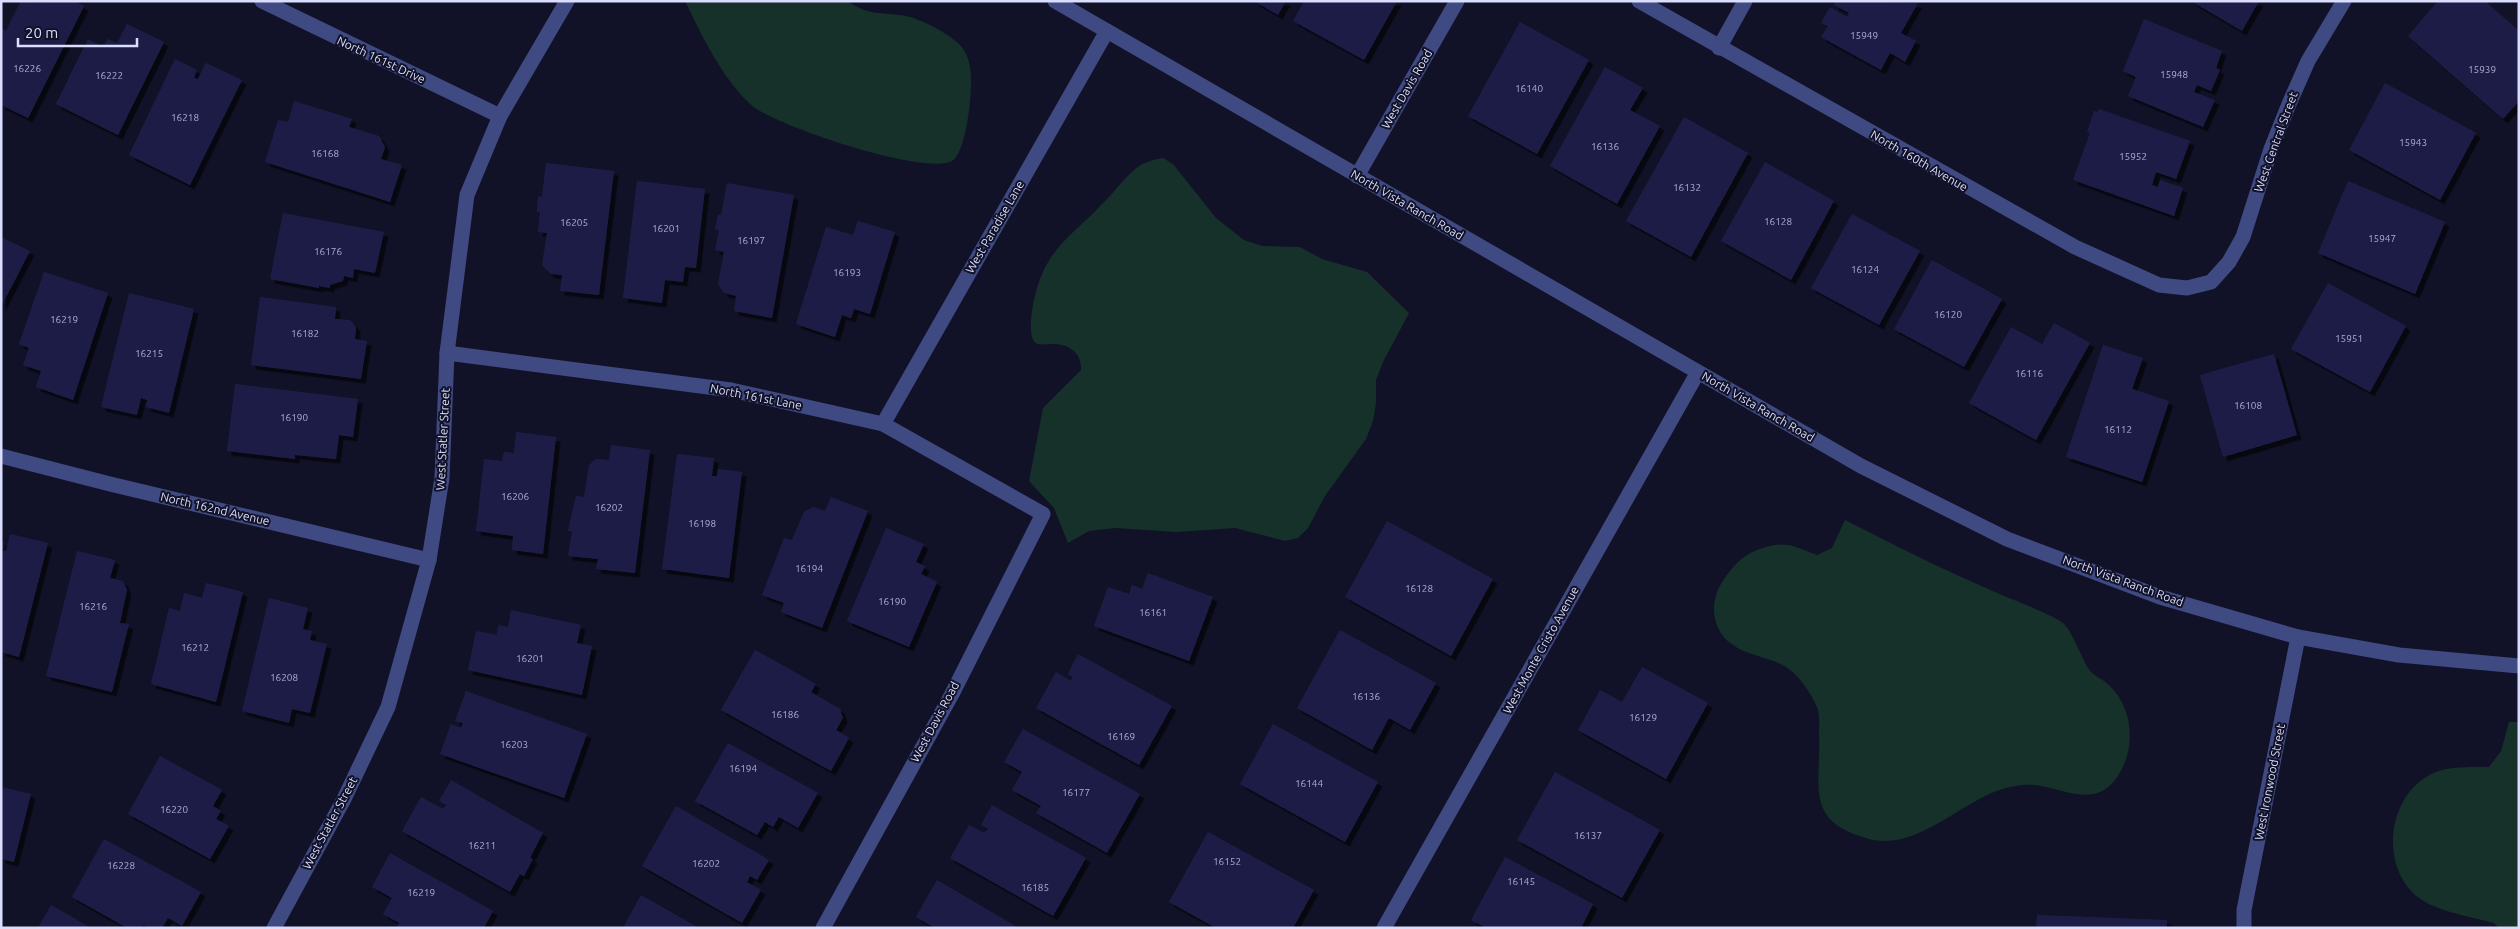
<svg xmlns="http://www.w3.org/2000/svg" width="2520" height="929" font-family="Ubuntu,sans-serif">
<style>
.green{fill:#15312a}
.building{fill:#1f1f47;filter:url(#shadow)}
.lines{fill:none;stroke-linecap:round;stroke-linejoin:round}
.minor{stroke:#3f4a83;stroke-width:15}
.labels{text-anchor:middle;stroke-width:4;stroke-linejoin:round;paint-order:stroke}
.number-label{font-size:10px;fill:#abaed0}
.street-label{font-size:12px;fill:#daddfd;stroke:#111227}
</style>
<defs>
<filter id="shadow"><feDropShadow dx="4.5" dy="4.5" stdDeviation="0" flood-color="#0009"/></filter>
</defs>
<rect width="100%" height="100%" fill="#111227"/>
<g class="green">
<path d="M 685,1 L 848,1 C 866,16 885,12 906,16 C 923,20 946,32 959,44 C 968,53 971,66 971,78 C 972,95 966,153 952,161 C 926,176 770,125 749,103 C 721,76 702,36 685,1 Z"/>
<path d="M 1163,158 L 1173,164 L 1216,218 L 1244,240 L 1262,246 L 1300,247 L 1322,259 L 1367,272 L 1409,313 L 1383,362 L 1376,380 L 1376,403 L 1373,421 L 1366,439 L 1325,496 L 1308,528 L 1298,538 L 1285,541 L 1235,528 L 1177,532 L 1115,528 L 1089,531 L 1068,543 L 1054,508 L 1029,481 L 1043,408 L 1081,370 C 1082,354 1071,345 1055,344 C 1042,343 1032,350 1031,330 C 1030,311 1037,281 1047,264 C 1060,240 1083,225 1101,205 C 1113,194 1123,179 1135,169 C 1144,162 1152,160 1163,158 Z"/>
<path d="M 1845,520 C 1894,545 1944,570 1995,592 C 2008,598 2054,615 2063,623 C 2072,631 2081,656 2088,668 C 2093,676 2103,679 2110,686 C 2135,711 2136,753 2115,780 C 2094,808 2061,788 2035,785 C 2026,784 2014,786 2006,788 C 1963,799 1917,852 1869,839 C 1804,821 1821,789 1819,735 C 1819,726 1820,715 1817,707 C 1810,692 1800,676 1786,667 C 1770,657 1748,656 1733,645 C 1712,632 1709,604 1721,584 C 1730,569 1741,556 1757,550 C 1786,540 1790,545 1817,555 L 1832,548 Z"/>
<path d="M 2509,722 L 2519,722 L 2519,928 L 2499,928 L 2494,923 C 2469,916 2430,911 2412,892 C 2379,858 2390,790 2436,772 C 2452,766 2472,767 2489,767 L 2501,751 Z"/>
</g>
<g class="building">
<path d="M 21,1 L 42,3 L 43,1 L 74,1 L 84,6 L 28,118 L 1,105 L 1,28 L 6,31 Z"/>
<path d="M 1254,1 L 1286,1 L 1278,15 Z"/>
<path d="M 1304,1 L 1397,1 L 1364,60 L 1293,21 Z"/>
<path d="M 1836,1 L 1918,3 L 1901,33 L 1916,41 L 1905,62 L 1890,53 L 1881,70 L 1821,37 L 1828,26 L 1821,23 L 1830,7 L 1847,17 L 1849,13 L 1834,5 Z"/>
<path d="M 2191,1 L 2259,1 L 2242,31 Z"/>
<path d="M 2438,1 L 2485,1 L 2519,31 L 2519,101 L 2503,119 L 2408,36 Z"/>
<path d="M 2144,19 L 2222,51 L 2216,68 L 2220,70 L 2211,91 L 2197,85 L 2194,92 L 2215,100 L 2203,127 L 2128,96 L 2136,77 L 2123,71 Z"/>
<path d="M 1520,22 L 1589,60 L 1537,154 L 1468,116 Z"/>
<path d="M 127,24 L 164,42 L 118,135 L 56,104 L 88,39 L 103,47 L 108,39 L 117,43 Z"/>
<path d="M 175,59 L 197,70 L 194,78 L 198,79 L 206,63 L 242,80 L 190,185 L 129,155 Z"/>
<path d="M 1605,67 L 1643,88 L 1630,110 L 1660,126 L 1617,204 L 1550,166 Z"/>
<path d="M 2385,83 L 2476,133 L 2440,200 L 2349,150 Z"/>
<path d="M 294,101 L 352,119 L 349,127 L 379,136 L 385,147 L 381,159 L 402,165 L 390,202 L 265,162 L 278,120 L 288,122 Z"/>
<path d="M 2099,109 L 2190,141 L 2176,179 L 2156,172 L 2152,185 L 2158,187 L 2160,180 L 2183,188 L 2174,216 L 2073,180 L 2090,133 L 2087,132 L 2094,111 L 2097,112 Z"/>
<path d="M 1684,117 L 1748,153 L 1691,257 L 1626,221 Z"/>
<path d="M 1765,162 L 1834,201 L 1791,280 L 1721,241 Z"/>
<path d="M 546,163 L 614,171 L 599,295 L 560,291 L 562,275 L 551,274 L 542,265 L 547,233 L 538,232 L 540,212 L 537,212 L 538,196 L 542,197 Z"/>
<path d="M 637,181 L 705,189 L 696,268 L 685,267 L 683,282 L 665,280 L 662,303 L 623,298 Z"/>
<path d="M 2348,181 L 2445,222 L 2415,294 L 2318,253 Z"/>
<path d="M 727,183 L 794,195 L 772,318 L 734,311 L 736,296 L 724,293 L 718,284 L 724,252 L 715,250 L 719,230 L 715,229 L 718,215 L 721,215 Z"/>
<path d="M 283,213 L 384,232 L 375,273 L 354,269 L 353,278 L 344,276 L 343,281 L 330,285 L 330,288 L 319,286 L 319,288 L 270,279 Z"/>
<path d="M 1852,214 L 1920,251 L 1879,325 L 1811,288 Z"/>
<path d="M 858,221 L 895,232 L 870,314 L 854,309 L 851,318 L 842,315 L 835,337 L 796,324 L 826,227 L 853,235 Z"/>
<path d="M 1,237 L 30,251 L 1,307 Z"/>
<path d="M 1932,260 L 2002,299 L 1964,367 L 1894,329 Z"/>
<path d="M 44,272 L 108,293 L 73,400 L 36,387 L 41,371 L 23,365 L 29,348 L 19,344 Z"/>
<path d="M 2328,283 L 2406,326 L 2370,392 L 2291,349 Z"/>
<path d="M 129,293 L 194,309 L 169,413 L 146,407 L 147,400 L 141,398 L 137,415 L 101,407 Z"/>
<path d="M 260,297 L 336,307 L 335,319 L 350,320 L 356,327 L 355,339 L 367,341 L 361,379 L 251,365 Z"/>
<path d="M 2054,323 L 2090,343 L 2036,440 L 1969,403 L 2011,327 L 2042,344 Z"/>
<path d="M 2103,345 L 2143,358 L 2132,389 L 2169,401 L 2142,482 L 2066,457 Z"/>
<path d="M 2274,354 L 2297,435 L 2223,457 L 2200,375 Z"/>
<path d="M 235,384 L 358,399 L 353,437 L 339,435 L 336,459 L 295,455 L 295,459 L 227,451 Z"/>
<path d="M 516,432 L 556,437 L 543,554 L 512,550 L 513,536 L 476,531 L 484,459 L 502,461 L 504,452 L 514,453 Z"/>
<path d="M 611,445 L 650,450 L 635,573 L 596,569 L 598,559 L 568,556 L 572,531 L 568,531 L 576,496 L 584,497 L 589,465 L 596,459 L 609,460 Z"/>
<path d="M 677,454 L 714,458 L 712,476 L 717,476 L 718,469 L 742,472 L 729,578 L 662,569 Z"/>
<path d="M 831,497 L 868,511 L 822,628 L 781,612 L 784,603 L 762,595 L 784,538 L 792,540 L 804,512 L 813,507 L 825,511 Z"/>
<path d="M 1387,521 L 1493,579 L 1451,656 L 1345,597 Z"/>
<path d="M 886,528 L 924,544 L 916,562 L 925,566 L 921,574 L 937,582 L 909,647 L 847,621 Z"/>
<path d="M 10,534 L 48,543 L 19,657 L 1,652 L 1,541 L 4,542 L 2,551 L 6,551 Z"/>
<path d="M 77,551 L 115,560 L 110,578 L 123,581 L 127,590 L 120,623 L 129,624 L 112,692 L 46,676 Z"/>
<path d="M 1148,573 L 1213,597 L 1189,661 L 1094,626 L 1108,587 L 1129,594 L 1132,585 L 1142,589 Z"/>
<path d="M 206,583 L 243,592 L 216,702 L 151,684 L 169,608 L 180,611 L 184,593 L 202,598 Z"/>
<path d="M 269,598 L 308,608 L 303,629 L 312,631 L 310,640 L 327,644 L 310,713 L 292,709 L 289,723 L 242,711 Z"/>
<path d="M 511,610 L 581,625 L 577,643 L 592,646 L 582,695 L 468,670 L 476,631 L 497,635 L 498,625 L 508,627 Z"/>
<path d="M 1340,630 L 1436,683 L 1410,730 L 1389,718 L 1372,750 L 1297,708 Z"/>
<path d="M 755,650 L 816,684 L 811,692 L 840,709 L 843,718 L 836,730 L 849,738 L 831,771 L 721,710 Z"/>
<path d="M 1078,654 L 1172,706 L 1139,765 L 1036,708 L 1056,672 L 1071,681 L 1073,677 L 1068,674 Z"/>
<path d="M 1642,667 L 1708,703 L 1666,779 L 1578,730 L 1600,690 L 1622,702 Z"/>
<path d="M 466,691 L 587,734 L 564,798 L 440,754 L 451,724 L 461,728 L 463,723 L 455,721 Z"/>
<path d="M 1273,724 L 1378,782 L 1345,842 L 1240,784 Z"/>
<path d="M 1023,729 L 1140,794 L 1107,853 L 1036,813 L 1041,806 L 1012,790 L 1022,772 L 1004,762 Z"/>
<path d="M 728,743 L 818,793 L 798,828 L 779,817 L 773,827 L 765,822 L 757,835 L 695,801 Z"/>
<path d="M 160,756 L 222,790 L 213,806 L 221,811 L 216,819 L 229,826 L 210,859 L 128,814 Z"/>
<path d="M 1555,772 L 1660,830 L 1622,898 L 1517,840 Z"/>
<path d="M 451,780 L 543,833 L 530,858 L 533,859 L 524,876 L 520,874 L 510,892 L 402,831 L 421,797 L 443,809 L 446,805 L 439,801 Z"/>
<path d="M 1,787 L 31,794 L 14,862 L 1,859 Z"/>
<path d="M 992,805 L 1086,858 L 1053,916 L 950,858 L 969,825 L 984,833 L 988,829 L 981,825 Z"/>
<path d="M 676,806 L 769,860 L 757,880 L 750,876 L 747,882 L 761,890 L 742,923 L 642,866 Z"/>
<path d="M 1208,832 L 1314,890 L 1293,928 L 1216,928 L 1169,902 Z"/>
<path d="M 104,839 L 201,892 L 182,926 L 168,918 L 162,928 L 149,928 L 143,925 L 142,928 L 127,928 L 72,897 Z"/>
<path d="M 390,853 L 493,911 L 484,928 L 396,928 L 399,923 L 383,914 L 392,898 L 372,887 Z"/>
<path d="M 1505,857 L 1593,904 L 1581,928 L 1486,928 L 1471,920 Z"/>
<path d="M 937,880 L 1019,928 L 935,928 L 916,917 Z"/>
<path d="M 641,895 L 699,928 L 623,928 Z"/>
<path d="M 51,905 L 91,928 L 38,928 Z"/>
<path d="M 2037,915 L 2167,920 L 2167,928 L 2036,928 Z"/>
</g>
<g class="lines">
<g class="minor">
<path d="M 262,1 L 500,116"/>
<path d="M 1055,1 L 1861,466 L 2007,539 L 2160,597 L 2298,637 L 2399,655 L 2519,666"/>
<path d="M 1639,1 L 2075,247 L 2159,285 L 2187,288 L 2211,282 L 2229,262 L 2243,237 L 2271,149 L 2289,104 L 2308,61 L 2344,1"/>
<path d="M 1719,48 L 1745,1"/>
<path d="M 1357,176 L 1457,1"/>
<path d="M 447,353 L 731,390 L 883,424 L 1043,514 L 952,694 L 823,928"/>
<path d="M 883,424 L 1107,31"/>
<path d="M 1,456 L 110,484 L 429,560"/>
<path d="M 274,928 L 344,799 L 388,707 L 429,560 L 442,478 L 447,353 L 467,195 L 500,116 L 567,1"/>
<path d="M 1384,928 L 1698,372"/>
<path d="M 2244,928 L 2244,910 L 2298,637"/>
</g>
</g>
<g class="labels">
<g class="number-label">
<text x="1864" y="39">15949</text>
<text x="27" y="72">16226</text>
<text x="2482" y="73">15939</text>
<text x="2174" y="78">15948</text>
<text x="109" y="79">16222</text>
<text x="1529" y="92">16140</text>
<text x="185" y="121">16218</text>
<text x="2413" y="146">15943</text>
<text x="1605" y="150">16136</text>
<text x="325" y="157">16168</text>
<text x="2133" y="160">15952</text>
<text x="1687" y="191">16132</text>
<text x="1778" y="225">16128</text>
<text x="574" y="226">16205</text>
<text x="666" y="232">16201</text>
<text x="2382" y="242">15947</text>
<text x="751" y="244">16197</text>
<text x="328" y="255">16176</text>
<text x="1865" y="273">16124</text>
<text x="847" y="276">16193</text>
<text x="1948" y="318">16120</text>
<text x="64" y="323">16219</text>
<text x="305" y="337">16182</text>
<text x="2349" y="342">15951</text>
<text x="149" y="357">16215</text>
<text x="2029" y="377">16116</text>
<text x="2248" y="409">16108</text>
<text x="294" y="421">16190</text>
<text x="2118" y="433">16112</text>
<text x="515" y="500">16206</text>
<text x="609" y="511">16202</text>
<text x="702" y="527">16198</text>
<text x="809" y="572">16194</text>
<text x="1419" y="592">16128</text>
<text x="892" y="605">16190</text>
<text x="93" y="610">16216</text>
<text x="1153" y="616">16161</text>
<text x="195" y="651">16212</text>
<text x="530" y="662">16201</text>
<text x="284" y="681">16208</text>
<text x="1366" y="700">16136</text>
<text x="785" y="718">16186</text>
<text x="1643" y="721">16129</text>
<text x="1121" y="740">16169</text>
<text x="514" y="748">16203</text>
<text x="743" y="772">16194</text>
<text x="1309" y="787">16144</text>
<text x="1076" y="796">16177</text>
<text x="174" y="813">16220</text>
<text x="1588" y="839">16137</text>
<text x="482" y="849">16211</text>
<text x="1227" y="865">16152</text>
<text x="706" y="867">16202</text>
<text x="121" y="869">16228</text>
<text x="1521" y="885">16145</text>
<text x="1035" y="891">16185</text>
<text x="421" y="896">16219</text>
</g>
<g class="street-label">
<text transform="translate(381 60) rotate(25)" y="4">North 161st Drive</text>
<text transform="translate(1407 89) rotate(-60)" y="4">West Davis Road</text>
<text transform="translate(2276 142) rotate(-70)" y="4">West Central Street</text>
<text transform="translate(1919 161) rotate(30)" y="4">North 160th Avenue</text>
<text transform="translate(1407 205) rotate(30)" y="4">North Vista Ranch Road</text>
<text transform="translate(995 227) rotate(-60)" y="4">West Paradise Lane</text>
<text transform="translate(756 397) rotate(11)" y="4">North 161st Lane</text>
<text transform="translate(1758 407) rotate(30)" y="4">North Vista Ranch Road</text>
<text transform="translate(443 439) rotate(-87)" y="4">West Statler Street</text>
<text transform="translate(215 509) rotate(13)" y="4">North 162nd Avenue</text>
<text transform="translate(2123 581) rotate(20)" y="4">North Vista Ranch Road</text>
<text transform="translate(1541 650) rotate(-61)" y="4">West Monte Cristo Avenue</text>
<text transform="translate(935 722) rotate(-62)" y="4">West Davis Road</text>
<text transform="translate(2270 782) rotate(-79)" y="4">West Ironwood Street</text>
<text transform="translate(330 823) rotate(-62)" y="4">West Statler Street</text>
</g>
</g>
<rect width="2520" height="929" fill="none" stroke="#daddfd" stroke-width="5"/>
<path d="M18 38v8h119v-8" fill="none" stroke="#daddfd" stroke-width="2.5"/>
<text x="25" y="38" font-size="15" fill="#daddfd" stroke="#111227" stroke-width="4" paint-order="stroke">20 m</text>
</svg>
